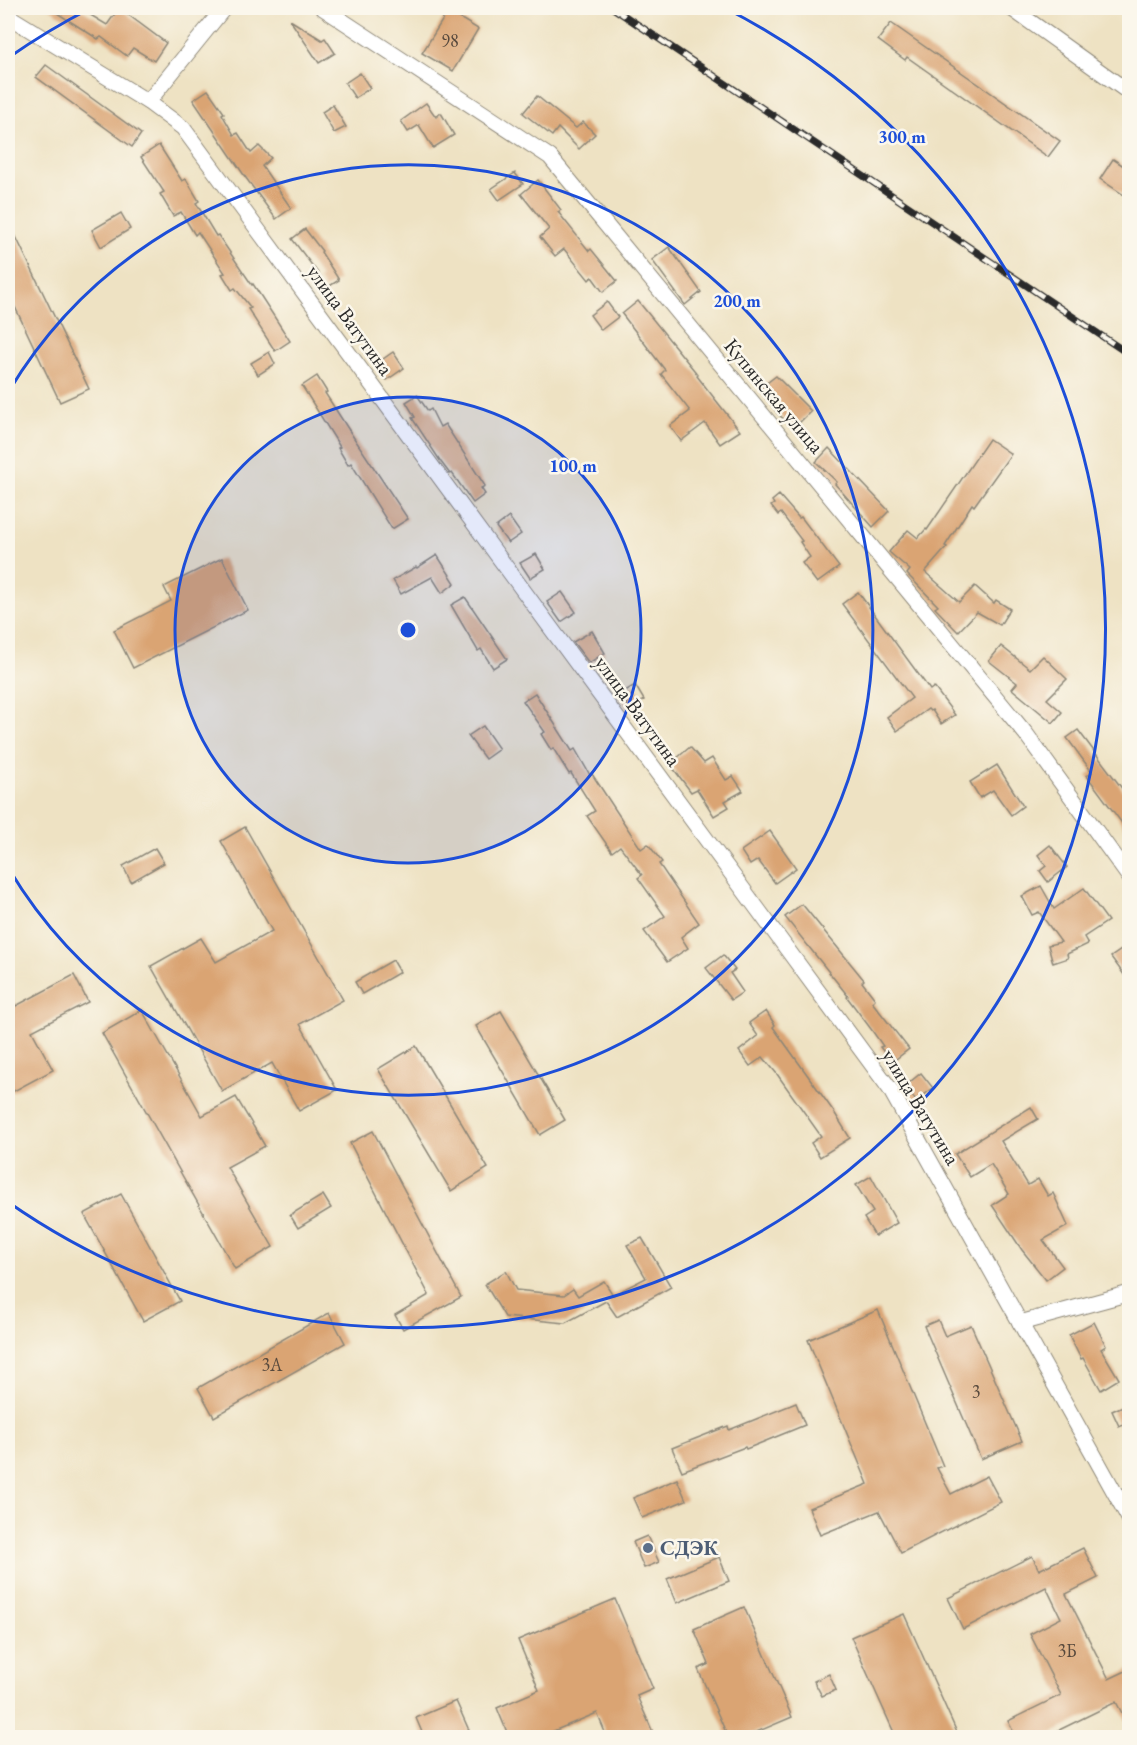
<svg xmlns="http://www.w3.org/2000/svg" width="1137" height="1745" font-family="'EB Garamond',serif">
<style>
.building{fill:#daa473}
.lines{fill:none;stroke-linecap:round;stroke-linejoin:round}
.minor-casing{stroke:#8c8677;stroke-width:17}
.minor{stroke:#fff;stroke-width:15}
.rail-casing{stroke:#2b2b2b;stroke-width:7}
.rail{stroke:#fbf7ec;stroke-width:4.5;stroke-dasharray:14;stroke-linecap:butt}
.ring{fill:none;stroke:#1d4ed8;stroke-width:3}
.service-dot{fill:#5c6f8a;stroke:#fbf7ec;stroke-width:2}
.labels{text-anchor:middle;stroke-width:5;stroke-linejoin:round;paint-order:stroke}
.number-label{font-size:18px;fill:#57493d}
.street-label{font-size:21px;fill:#2b2b2b;stroke:#fbf7ec}
.service-label{font-size:21px;font-weight:bold;fill:#4e5e75;stroke:#fbf7ec;text-anchor:start}
.centre{fill:#1d4ed8;stroke:#fbf7ec;stroke-width:3}
.ring-label{font-size:18px;text-anchor:middle;font-weight:bold;fill:#1d4ed8;stroke:#fbf7ec;stroke-width:5;stroke-linejoin:round;paint-order:stroke}
</style>
<rect width="100%" height="100%" fill="#fbf7ec"/>
<filter id="ink" filterUnits="userSpaceOnUse"><feTurbulence type="fractalNoise" baseFrequency=".0167" numOctaves="2"/><feDisplacementMap in="SourceGraphic" scale="12" xChannelSelector="R" yChannelSelector="G"/><feConvolveMatrix kernelMatrix="1 2 1 2 8 2 1 2 1" color-interpolation-filters="sRGB"/></filter>
<filter id="wash" filterUnits="userSpaceOnUse"><feTurbulence type="fractalNoise" baseFrequency=".008" numOctaves="4" result="noise"/><feDisplacementMap in="SourceGraphic" scale="24" xChannelSelector="R" yChannelSelector="G"/><feGaussianBlur stdDeviation="1.35" result="paint"/><feColorMatrix in="noise" values="0 0 0 0 0 0 0 0 0 0 0 0 0 0 0 0 0 1.4 0 .05"/><feComposite in="paint" operator="in"/></filter>
<g filter="url(#wash)">
<rect width="100%" height="100%" fill="#eee2c3"/>
<g id="blocks">
<g class="building">
<path d="M 49,8 L 79,8 L 107,25 L 119,8 L 166,43 L 154,61 L 133,48 L 127,56 L 101,37 L 98,39 Z"/>
<path d="M 448,11 L 478,29 L 453,71 L 422,53 Z"/>
<path d="M 290,20 L 322,40 L 325,38 L 335,53 L 319,63 Z"/>
<path d="M 891,23 L 1060,141 L 1048,157 L 907,57 L 905,60 L 878,40 Z"/>
<path d="M 46,65 L 141,134 L 132,147 L 36,77 Z"/>
<path d="M 360,73 L 370,88 L 355,98 L 345,83 Z"/>
<path d="M 208,90 L 224,113 L 222,114 L 234,135 L 238,133 L 251,153 L 259,146 L 271,158 L 262,166 L 291,208 L 276,219 L 246,178 L 193,100 Z"/>
<path d="M 537,96 L 576,128 L 583,122 L 595,134 L 579,149 L 558,128 L 552,136 L 523,113 Z"/>
<path d="M 426,103 L 436,117 L 441,113 L 454,135 L 433,148 L 419,125 L 408,132 L 401,121 Z"/>
<path d="M 333,105 L 346,127 L 334,133 L 322,112 Z"/>
<path d="M 159,145 L 182,181 L 186,179 L 199,201 L 196,203 L 216,236 L 218,235 L 252,285 L 253,284 L 290,341 L 275,351 L 248,309 L 251,308 L 235,288 L 232,290 L 222,274 L 225,273 L 198,232 L 195,235 L 181,212 L 173,216 L 160,194 L 164,192 L 141,157 Z"/>
<path d="M 1113,159 L 1130,170 L 1130,199 L 1100,179 Z"/>
<path d="M 515,173 L 523,184 L 499,200 L 491,189 Z"/>
<path d="M 538,180 L 561,210 L 558,212 L 589,251 L 591,249 L 617,281 L 603,292 L 592,277 L 589,280 L 564,249 L 555,256 L 540,237 L 549,229 L 521,194 Z"/>
<path d="M 121,213 L 130,229 L 101,247 L 92,230 Z"/>
<path d="M 8,220 L 89,389 L 60,402 L 8,292 Z"/>
<path d="M 305,229 L 322,251 L 321,252 L 339,280 L 325,289 L 318,279 L 321,277 L 292,239 Z"/>
<path d="M 669,247 L 701,292 L 685,305 L 652,260 Z"/>
<path d="M 638,301 L 698,375 L 697,376 L 740,431 L 720,444 L 705,423 L 681,441 L 670,426 L 690,411 L 661,374 L 665,370 L 622,314 Z"/>
<path d="M 607,302 L 618,317 L 601,330 L 590,315 Z"/>
<path d="M 269,352 L 275,364 L 258,375 L 251,363 Z"/>
<path d="M 393,352 L 404,368 L 387,380 L 376,364 Z"/>
<path d="M 317,376 L 327,392 L 325,393 L 354,438 L 408,519 L 392,529 L 351,463 L 348,465 L 338,448 L 340,447 L 302,386 Z"/>
<path d="M 776,376 L 811,411 L 794,428 L 778,414 L 759,389 Z"/>
<path d="M 417,395 L 428,411 L 431,409 L 440,427 L 445,424 L 485,486 L 481,488 L 485,494 L 473,503 L 452,473 L 450,474 L 441,462 L 412,418 L 415,417 L 406,402 Z"/>
<path d="M 989,439 L 1011,454 L 974,506 L 972,504 L 945,546 L 947,547 L 925,572 L 959,602 L 975,586 L 994,603 L 996,600 L 1010,609 L 1000,625 L 977,612 L 958,632 L 935,608 L 938,606 L 907,574 L 910,570 L 889,552 L 908,530 L 918,538 L 926,529 L 927,530 Z"/>
<path d="M 829,448 L 889,511 L 873,527 L 835,484 L 837,482 L 816,462 Z"/>
<path d="M 779,495 L 799,518 L 801,517 L 839,567 L 817,583 L 802,563 L 810,557 L 800,542 L 802,541 L 781,513 L 778,515 L 771,506 L 774,504 L 772,501 Z"/>
<path d="M 509,517 L 521,534 L 508,543 L 496,527 Z"/>
<path d="M 536,554 L 545,569 L 530,578 L 520,563 Z"/>
<path d="M 437,555 L 455,583 L 442,593 L 432,577 L 401,594 L 393,580 L 416,567 L 417,568 Z"/>
<path d="M 222,558 L 248,610 L 133,668 L 114,630 L 171,601 L 164,587 Z"/>
<path d="M 562,592 L 576,612 L 561,622 L 547,602 Z"/>
<path d="M 858,592 L 930,690 L 934,687 L 955,715 L 941,724 L 932,710 L 930,711 L 928,709 L 897,731 L 887,717 L 912,698 L 842,604 Z"/>
<path d="M 465,597 L 507,659 L 493,668 L 481,649 L 478,651 L 451,605 Z"/>
<path d="M 592,631 L 605,653 L 589,663 L 573,642 Z"/>
<path d="M 1001,646 L 1030,669 L 1043,656 L 1067,679 L 1047,699 L 1062,712 L 1053,723 L 1012,689 L 1017,683 L 989,661 Z"/>
<path d="M 635,685 L 644,700 L 629,709 L 620,694 Z"/>
<path d="M 535,693 L 572,751 L 575,749 L 590,775 L 592,774 L 641,849 L 648,844 L 662,862 L 659,864 L 699,923 L 681,937 L 688,948 L 667,962 L 644,931 L 665,916 L 638,878 L 642,875 L 620,846 L 612,852 L 587,816 L 595,811 L 571,773 L 569,774 L 553,748 L 551,750 L 541,734 L 545,732 L 523,701 Z"/>
<path d="M 483,726 L 499,749 L 485,759 L 468,736 Z"/>
<path d="M 1078,730 L 1130,799 L 1130,834 L 1087,776 L 1092,772 L 1067,738 Z"/>
<path d="M 690,747 L 704,763 L 712,758 L 726,780 L 733,776 L 743,791 L 725,801 L 729,807 L 714,816 L 697,789 L 691,792 L 670,764 Z"/>
<path d="M 997,765 L 1023,806 L 1011,815 L 993,790 L 980,798 L 970,782 Z"/>
<path d="M 245,827 L 343,1000 L 300,1024 L 337,1090 L 299,1111 L 272,1063 L 222,1091 L 151,966 L 201,938 L 216,962 L 272,931 L 221,841 Z"/>
<path d="M 770,831 L 796,868 L 775,883 L 758,860 L 750,865 L 741,851 Z"/>
<path d="M 1050,845 L 1067,867 L 1048,882 L 1040,871 L 1046,866 L 1038,855 Z"/>
<path d="M 155,848 L 164,863 L 131,882 L 123,866 Z"/>
<path d="M 1041,886 L 1054,909 L 1084,888 L 1108,921 L 1084,937 L 1088,944 L 1067,954 L 1068,958 L 1053,963 L 1048,945 L 1061,942 L 1039,912 L 1032,915 L 1022,896 Z"/>
<path d="M 802,904 L 864,980 L 862,982 L 875,999 L 872,1002 L 909,1049 L 892,1062 L 880,1047 L 883,1046 L 871,1029 L 847,997 L 848,996 L 785,917 Z"/>
<path d="M 1130,944 L 1130,983 L 1111,957 Z"/>
<path d="M 723,955 L 735,970 L 730,973 L 743,992 L 731,1000 L 706,968 Z"/>
<path d="M 393,960 L 400,972 L 362,994 L 355,982 Z"/>
<path d="M 74,975 L 88,1002 L 32,1031 L 53,1070 L 12,1092 L 8,1084 L 8,991 L 16,1006 Z"/>
<path d="M 142,1010 L 202,1116 L 236,1097 L 265,1146 L 227,1167 L 273,1247 L 235,1269 L 102,1033 Z"/>
<path d="M 501,1011 L 565,1120 L 540,1135 L 476,1026 Z"/>
<path d="M 766,1011 L 775,1025 L 773,1027 L 834,1112 L 850,1138 L 820,1157 L 811,1143 L 821,1136 L 777,1074 L 763,1057 L 750,1066 L 739,1051 L 758,1036 L 749,1023 Z"/>
<path d="M 416,1046 L 488,1168 L 451,1191 L 378,1069 Z"/>
<path d="M 921,1073 L 933,1088 L 916,1101 L 905,1086 Z"/>
<path d="M 1031,1107 L 1038,1119 L 1001,1141 L 1028,1185 L 1038,1179 L 1048,1196 L 1053,1193 L 1068,1226 L 1043,1240 L 1063,1267 L 1046,1280 L 1022,1250 L 992,1205 L 1009,1194 L 991,1164 L 970,1177 L 955,1154 Z"/>
<path d="M 373,1131 L 461,1297 L 403,1329 L 395,1315 L 429,1295 L 350,1143 Z"/>
<path d="M 871,1176 L 897,1223 L 875,1236 L 864,1218 L 873,1212 L 856,1185 Z"/>
<path d="M 121,1194 L 180,1301 L 143,1321 L 84,1214 Z"/>
<path d="M 323,1195 L 331,1208 L 298,1228 L 290,1215 Z"/>
<path d="M 642,1238 L 671,1287 L 617,1317 L 606,1301 L 565,1323 L 505,1317 L 485,1284 L 506,1271 L 516,1290 L 564,1295 L 573,1289 L 578,1296 L 604,1281 L 613,1295 L 646,1278 L 627,1245 Z"/>
<path d="M 878,1310 L 943,1466 L 937,1468 L 951,1494 L 987,1476 L 1001,1502 L 901,1553 L 879,1511 L 820,1535 L 809,1508 L 868,1484 L 808,1340 Z"/>
<path d="M 329,1313 L 345,1343 L 214,1417 L 198,1388 Z"/>
<path d="M 938,1320 L 945,1336 L 971,1325 L 1022,1441 L 981,1459 L 924,1326 Z"/>
<path d="M 1094,1322 L 1106,1346 L 1101,1349 L 1119,1379 L 1101,1390 L 1083,1358 L 1081,1359 L 1069,1335 Z"/>
<path d="M 796,1403 L 805,1425 L 746,1449 L 745,1447 L 682,1471 L 672,1448 L 728,1426 L 729,1430 Z"/>
<path d="M 1130,1403 L 1130,1421 L 1119,1426 L 1112,1411 Z"/>
<path d="M 677,1479 L 686,1500 L 642,1518 L 633,1498 Z"/>
<path d="M 647,1536 L 659,1562 L 644,1568 L 633,1542 Z"/>
<path d="M 1083,1548 L 1098,1578 L 1066,1594 L 1109,1679 L 1130,1669 L 1130,1728 L 1116,1702 L 1045,1737 L 1016,1737 L 1008,1721 L 1061,1695 L 1030,1634 L 1061,1618 L 1046,1587 L 963,1629 L 948,1598 L 1032,1556 L 1039,1570 Z"/>
<path d="M 719,1557 L 729,1581 L 677,1603 L 667,1579 Z"/>
<path d="M 615,1599 L 653,1689 L 637,1696 L 655,1737 L 607,1737 L 597,1713 L 539,1737 L 509,1737 L 497,1708 L 539,1690 L 518,1640 Z"/>
<path d="M 744,1607 L 792,1717 L 745,1737 L 728,1737 L 698,1669 L 709,1664 L 694,1629 Z"/>
<path d="M 904,1614 L 959,1737 L 896,1737 L 851,1637 Z"/>
<path d="M 829,1674 L 836,1690 L 822,1696 L 814,1681 Z"/>
<path d="M 456,1701 L 472,1737 L 424,1737 L 416,1718 Z"/>
</g>
</g>
</g>
<g filter="url(#ink)">
<use href="#blocks" fill-opacity="0" stroke="#8c8677" stroke-width="1.5"/>
<g class="lines">
<g class="minor-casing">
<g id="minor">
<path d="M 323,8 L 550,157 L 1026,734 L 1130,878"/>
<path d="M 1011,8 L 1130,93"/>
<path d="M 8,16 L 148,102 L 183,128 L 890,1089 L 1130,1520"/>
<path d="M 148,102 L 224,8"/>
<path d="M 1020,1323 L 1130,1293"/>
</g>
</g>
<use href="#minor" class="minor"/>
<g class="rail-casing">
<path id="rail" d="M 613,8 L 1130,355"/>
</g>
<use href="#rail" class="rail"/>
</g>
</g>
<circle cx="408" cy="630" r="233" fill="#1d4ed8" fill-opacity=".12"/>
<g class="ring">
<circle cx="408" cy="630" r="233"/>
<path d="M9 391A465 465 0 1 1 9 869"/>
<path d="M8 58A698 698 0 0 1 91 8M725 8A698 698 0 1 1 8 1202"/>
</g>
<circle class="service-dot" cx="648" cy="1548" r="6"/>
<g class="labels">
<g class="number-label">
<text x="450" y="47">98</text>
<text x="272" y="1371">3А</text>
<text x="976" y="1398">3</text>
<text x="1067" y="1657">3Б</text>
</g>
<g class="street-label">
<text transform="translate(350 320) rotate(54)" y="7">улица Ватутина</text>
<text transform="translate(774 396) rotate(50)" y="7">Купянская улица</text>
<text transform="translate(638 711) rotate(54)" y="7">улица Ватутина</text>
<text transform="translate(921 1107) rotate(59)" y="7">улица Ватутина</text>
</g>
<g class="service-label">
<text x="660" y="1555">СДЭК</text>
</g>
</g>
<circle cx="408" cy="630" r="9" class="centre"/>
<g class="ring-label">
<text x="902" y="143">300 m</text>
<text x="737" y="307">200 m</text>
<text x="573" y="472">100 m</text>
</g>
<rect width="1137" height="1745" fill="none" stroke="#fbf7ec" stroke-width="30"/>
</svg>
